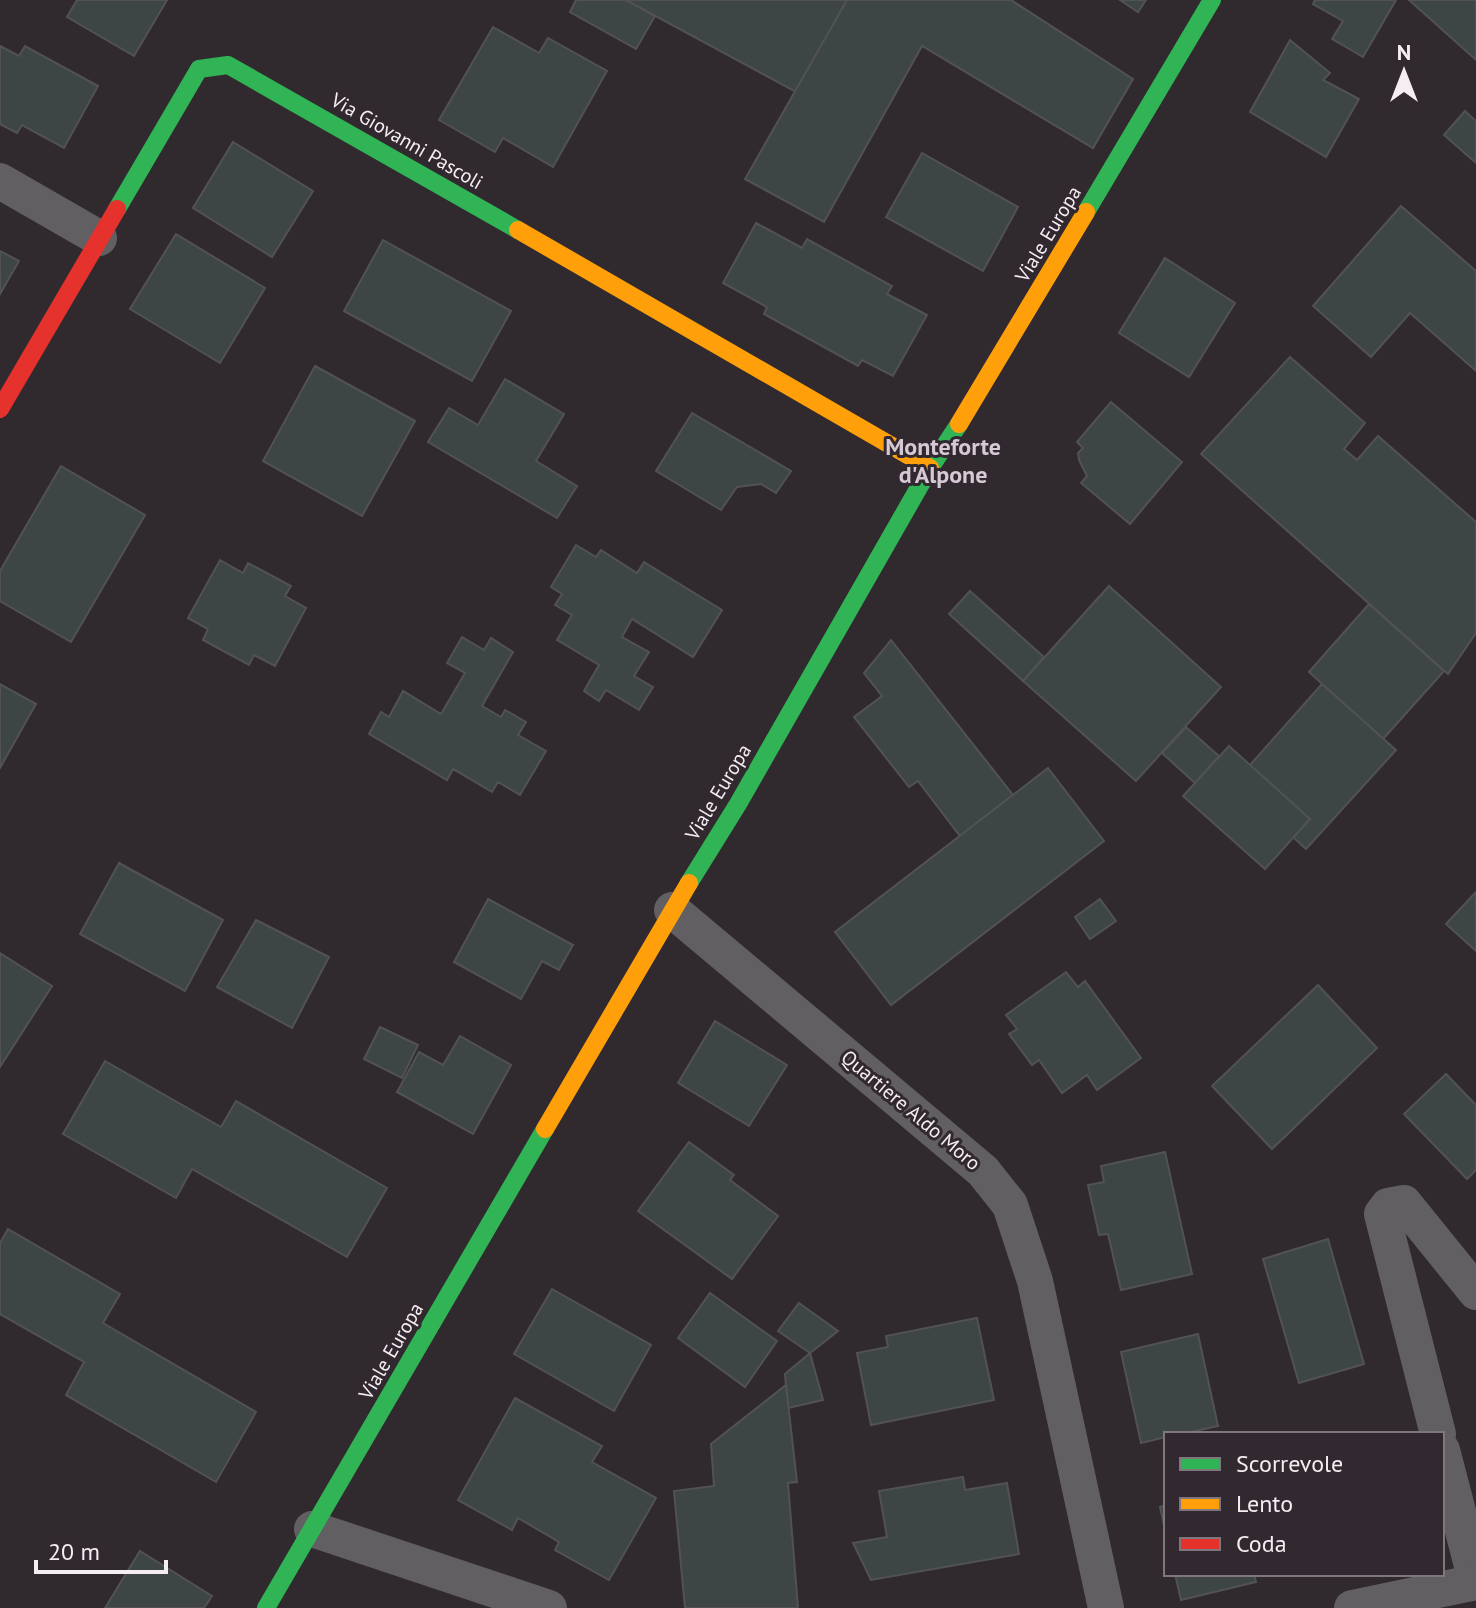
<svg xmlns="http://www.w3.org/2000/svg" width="1476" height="1608" font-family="'PT Sans',sans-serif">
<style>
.building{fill:#3e4545;stroke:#525254;stroke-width:2}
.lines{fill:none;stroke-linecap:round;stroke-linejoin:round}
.street{stroke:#625f62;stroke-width:36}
.fast{stroke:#30b455;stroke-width:18}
.slow{stroke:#ff9f0a;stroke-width:18}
.jam{stroke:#e5322d;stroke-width:18}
.labels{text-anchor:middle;stroke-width:6;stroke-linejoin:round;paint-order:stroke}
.street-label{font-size:20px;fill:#f4edf2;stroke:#322830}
.quarter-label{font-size:24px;font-weight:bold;fill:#d5c9d3;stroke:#322830}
</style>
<rect width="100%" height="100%" fill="#302a2f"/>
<g class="building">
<path d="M 77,0 L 167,0 L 134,56 L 67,17 Z"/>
<path d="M 576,0 L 626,0 L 655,16 L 636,49 L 570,12 Z"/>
<path d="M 626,0 L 847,0 L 796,92 Z"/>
<path d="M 847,0 L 1011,0 L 1133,79 L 1093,148 L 922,46 L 824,222 L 745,179 Z"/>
<path d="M 1120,0 L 1146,0 L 1138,12 Z"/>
<path d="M 1315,0 L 1396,0 L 1363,57 L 1332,39 L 1343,21 L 1313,4 Z"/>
<path d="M 1409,0 L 1476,0 L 1476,60 Z"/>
<path d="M 493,27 L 539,53 L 548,38 L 607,71 L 553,167 L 503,138 L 495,152 L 439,120 Z"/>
<path d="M 1290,40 L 1330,73 L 1323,80 L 1359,99 L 1326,157 L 1250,112 Z"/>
<path d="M 0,46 L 19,56 L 25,46 L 98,86 L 64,148 L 22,125 L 17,133 L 0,124 Z"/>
<path d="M 1465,111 L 1476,121 L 1476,163 L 1444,135 Z"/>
<path d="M 233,142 L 313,191 L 272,257 L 193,208 Z"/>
<path d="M 922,153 L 1018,207 L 983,271 L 886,217 Z"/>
<path d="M 1401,206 L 1476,271 L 1476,371 L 1410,313 L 1371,357 L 1313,306 Z"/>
<path d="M 756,223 L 802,248 L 807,239 L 892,286 L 887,294 L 927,315 L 893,376 L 862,360 L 858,366 L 764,314 L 767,307 L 723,283 Z"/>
<path d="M 176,234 L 265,288 L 220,363 L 130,309 Z"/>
<path d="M 383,240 L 511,311 L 472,381 L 344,311 Z"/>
<path d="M 0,251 L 19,261 L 0,294 Z"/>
<path d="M 1165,258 L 1235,303 L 1189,377 L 1119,333 Z"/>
<path d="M 1290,357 L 1365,423 L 1344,449 L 1357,460 L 1378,436 L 1476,522 L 1476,633 L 1448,674 L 1201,454 Z"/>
<path d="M 315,366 L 415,421 L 362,516 L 263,461 Z"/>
<path d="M 505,379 L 564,414 L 536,461 L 577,486 L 557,518 L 428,442 L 449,408 L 478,425 Z"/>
<path d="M 1111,402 L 1182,462 L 1130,524 L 1081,483 L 1087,476 L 1079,460 L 1078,453 L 1083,448 L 1077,442 Z"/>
<path d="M 692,413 L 791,471 L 776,493 L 761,484 L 737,487 L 721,510 L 656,471 Z"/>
<path d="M 61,466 L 145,515 L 71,642 L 0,601 L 0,571 Z"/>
<path d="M 576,545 L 596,557 L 601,550 L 637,573 L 644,562 L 722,610 L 693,657 L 632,619 L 622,637 L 649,652 L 634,676 L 653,687 L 639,710 L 606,690 L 599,701 L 584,691 L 599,665 L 557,640 L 572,615 L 555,605 L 562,594 L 551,587 Z"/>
<path d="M 220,560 L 243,573 L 248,563 L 291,586 L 285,596 L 306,608 L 275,666 L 254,655 L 249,665 L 203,640 L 208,629 L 188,618 Z"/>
<path d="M 1109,586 L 1221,687 L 1136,781 L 1023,681 Z"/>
<path d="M 970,591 L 1044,657 L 1023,681 L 949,614 Z"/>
<path d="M 1369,604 L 1444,671 L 1383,739 L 1309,672 Z"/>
<path d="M 462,637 L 484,650 L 491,638 L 513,652 L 482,706 L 501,717 L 505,710 L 526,722 L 518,735 L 546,751 L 520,795 L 498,782 L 492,792 L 453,769 L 447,780 L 369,734 L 381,712 L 389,717 L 403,691 L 441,714 L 465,673 L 447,663 Z"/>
<path d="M 891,640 L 1013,795 L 960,836 L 918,781 L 909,787 L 854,717 L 882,696 L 864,673 Z"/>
<path d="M 0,684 L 36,704 L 0,768 Z"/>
<path d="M 1322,684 L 1396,750 L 1306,849 L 1293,837 L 1310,819 L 1250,765 Z"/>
<path d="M 1186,727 L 1219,756 L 1195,783 L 1162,753 Z"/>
<path d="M 1229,746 L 1310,819 L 1265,869 L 1183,796 Z"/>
<path d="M 1048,768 L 1104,841 L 891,1005 L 835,932 Z"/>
<path d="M 119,863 L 223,920 L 185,991 L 80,934 Z"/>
<path d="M 1476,892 L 1476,951 L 1446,924 Z"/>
<path d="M 488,899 L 573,945 L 559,970 L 542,961 L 521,999 L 454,962 Z"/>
<path d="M 1100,899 L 1116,921 L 1090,939 L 1075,917 Z"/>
<path d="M 256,920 L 329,957 L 292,1028 L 217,987 Z"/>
<path d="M 0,953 L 52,986 L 0,1067 Z"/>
<path d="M 1066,972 L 1078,987 L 1085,981 L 1141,1058 L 1097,1090 L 1087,1075 L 1062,1093 L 1039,1060 L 1032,1065 L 1009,1034 L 1017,1029 L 1006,1015 Z"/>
<path d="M 1318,985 L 1377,1048 L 1272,1149 L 1212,1086 Z"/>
<path d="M 715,1021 L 787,1065 L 749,1126 L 678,1083 Z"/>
<path d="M 380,1027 L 418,1045 L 402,1078 L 364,1059 Z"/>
<path d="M 460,1036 L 511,1065 L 473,1134 L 397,1092 L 419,1052 L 443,1065 Z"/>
<path d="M 105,1061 L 221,1127 L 236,1101 L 387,1188 L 347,1257 L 192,1169 L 176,1198 L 63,1134 Z"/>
<path d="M 1446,1074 L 1476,1105 L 1476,1170 L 1467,1179 L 1404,1114 Z"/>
<path d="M 689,1142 L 734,1175 L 730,1180 L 778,1216 L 732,1279 L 638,1211 Z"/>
<path d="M 1165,1152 L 1192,1274 L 1121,1290 L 1108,1234 L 1099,1235 L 1088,1185 L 1104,1182 L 1101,1166 Z"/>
<path d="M 8,1229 L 120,1294 L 103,1323 L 256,1412 L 216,1482 L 66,1395 L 84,1362 L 0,1314 L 0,1243 Z"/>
<path d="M 1328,1239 L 1364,1364 L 1299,1383 L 1263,1259 Z"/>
<path d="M 552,1289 L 651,1345 L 614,1411 L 514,1354 Z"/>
<path d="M 710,1293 L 777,1341 L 745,1387 L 678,1338 Z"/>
<path d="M 799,1303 L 838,1331 L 810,1353 L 778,1331 Z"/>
<path d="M 977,1318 L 994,1400 L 871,1425 L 857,1353 L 888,1347 L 886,1336 Z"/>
<path d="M 1198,1334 L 1218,1426 L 1181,1434 L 1166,1434 L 1166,1437 L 1141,1443 L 1121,1352 Z"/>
<path d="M 810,1353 L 823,1400 L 788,1408 L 785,1374 Z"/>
<path d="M 786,1385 L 797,1482 L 788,1483 L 798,1608 L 685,1608 L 674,1491 L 714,1486 L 711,1444 Z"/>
<path d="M 515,1398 L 602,1446 L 592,1462 L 656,1498 L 609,1580 L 555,1550 L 559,1542 L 518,1518 L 512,1530 L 458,1500 Z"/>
<path d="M 963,1477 L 965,1490 L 1007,1483 L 1019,1554 L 871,1580 L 853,1543 L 887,1537 L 879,1491 Z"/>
<path d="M 1166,1505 L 1166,1534 L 1160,1507 Z"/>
<path d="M 140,1551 L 212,1596 L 204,1608 L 105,1608 Z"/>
<path d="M 1175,1574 L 1254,1574 L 1256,1582 L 1181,1600 Z"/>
</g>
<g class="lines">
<g class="street">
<path d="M 0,181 L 99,238"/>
<path d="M 672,910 L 983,1171 L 1010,1205 L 1035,1281 L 1106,1608"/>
<path d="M 1438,1434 L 1382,1214 L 1388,1206 L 1404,1203 L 1476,1292"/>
<path d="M 1442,1450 L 1476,1581"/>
<path d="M 312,1529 L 549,1608"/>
<path d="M 1352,1608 L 1476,1582"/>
</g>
<g class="fast">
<path d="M 117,209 L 199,69 L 228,65 L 518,230"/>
<path d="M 1086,212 L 1212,0"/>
<path d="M 689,883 L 738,804 L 930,468 L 959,424"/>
<path d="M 266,1608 L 545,1129"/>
</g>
<g class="slow">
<path d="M 518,230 L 930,468"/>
<path d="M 959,424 L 1086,212"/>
<path d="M 545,1129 L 689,883"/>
</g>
<path class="jam" d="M 0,409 L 117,209"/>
</g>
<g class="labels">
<g class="street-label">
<text transform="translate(407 141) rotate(30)" y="7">Via Giovanni Pascoli</text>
<text transform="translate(1048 234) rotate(-59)" y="7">Viale Europa</text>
<text transform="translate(718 792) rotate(-59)" y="7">Viale Europa</text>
<text transform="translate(911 1110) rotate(40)" y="7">Quartiere Aldo Moro</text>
<text transform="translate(391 1351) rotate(-60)" y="7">Viale Europa</text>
</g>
<g class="quarter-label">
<text x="943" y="455">Monteforte<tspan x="943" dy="28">d'Alpone</tspan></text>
</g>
</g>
<rect x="1164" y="1432" width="280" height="144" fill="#322830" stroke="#80777e" stroke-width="2"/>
<rect x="1180" y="1458" width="40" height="12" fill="#30b455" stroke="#80777e" stroke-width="2"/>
<text x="1236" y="1472" font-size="24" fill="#f4edf2">Scorrevole</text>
<rect x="1180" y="1498" width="40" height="12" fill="#ff9f0a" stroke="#80777e" stroke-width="2"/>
<text x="1236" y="1512" font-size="24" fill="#f4edf2">Lento</text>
<rect x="1180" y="1538" width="40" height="12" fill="#e5322d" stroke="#80777e" stroke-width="2"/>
<text x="1236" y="1552" font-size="24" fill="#f4edf2">Coda</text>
<g transform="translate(1404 72)" stroke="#322830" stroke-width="6" paint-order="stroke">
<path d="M0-6L14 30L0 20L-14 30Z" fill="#f4edf2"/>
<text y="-12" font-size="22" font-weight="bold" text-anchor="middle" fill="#f4edf2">N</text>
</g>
<path d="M36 1560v12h130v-12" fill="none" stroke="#f4edf2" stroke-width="4"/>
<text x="48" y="1560" font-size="24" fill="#f4edf2" stroke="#322830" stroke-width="6" paint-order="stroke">20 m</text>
</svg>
